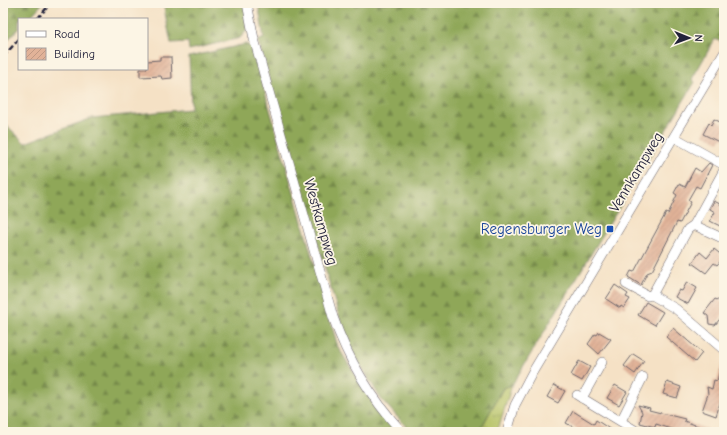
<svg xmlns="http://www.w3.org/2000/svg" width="727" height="435" font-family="'Comic Neue',sans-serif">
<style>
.grass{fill:url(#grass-tufts);stroke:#6b724e}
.forest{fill:url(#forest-firs);stroke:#58644a}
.building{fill:url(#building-hatch)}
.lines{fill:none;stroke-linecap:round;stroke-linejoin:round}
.minor-casing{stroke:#6c656b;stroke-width:10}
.minor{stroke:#fff;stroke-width:9}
.rail{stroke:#22223b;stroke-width:2.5;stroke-dasharray:6 3;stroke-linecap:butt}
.transit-dot{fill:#1a4fb4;stroke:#fcf5e5;stroke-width:1.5}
.labels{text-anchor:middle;stroke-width:3.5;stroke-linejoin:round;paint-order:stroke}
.street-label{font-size:15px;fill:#22223b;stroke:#fcf5e5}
.transit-label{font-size:15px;fill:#164399;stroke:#fcf5e5;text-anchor:end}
</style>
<defs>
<pattern id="grass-tufts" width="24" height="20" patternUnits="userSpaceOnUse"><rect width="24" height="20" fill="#b4c162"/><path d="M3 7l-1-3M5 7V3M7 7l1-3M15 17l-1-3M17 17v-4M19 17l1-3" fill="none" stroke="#929c52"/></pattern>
<pattern id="forest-firs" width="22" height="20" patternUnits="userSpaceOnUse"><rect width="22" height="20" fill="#8fa758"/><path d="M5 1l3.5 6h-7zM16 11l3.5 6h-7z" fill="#74884a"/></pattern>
<pattern id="building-hatch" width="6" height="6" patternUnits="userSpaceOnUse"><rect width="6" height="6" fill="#e1b298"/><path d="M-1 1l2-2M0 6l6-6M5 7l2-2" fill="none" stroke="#c19984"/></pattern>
</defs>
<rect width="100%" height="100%" fill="#fcf5e5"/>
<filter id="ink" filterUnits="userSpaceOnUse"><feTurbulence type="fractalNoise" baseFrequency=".025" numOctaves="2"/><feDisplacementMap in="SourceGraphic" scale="8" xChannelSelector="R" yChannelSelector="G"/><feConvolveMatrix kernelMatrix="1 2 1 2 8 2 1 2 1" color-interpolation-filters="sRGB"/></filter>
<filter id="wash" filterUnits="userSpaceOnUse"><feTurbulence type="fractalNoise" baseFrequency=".012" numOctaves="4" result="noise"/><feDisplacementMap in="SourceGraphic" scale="16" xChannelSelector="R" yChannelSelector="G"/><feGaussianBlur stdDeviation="0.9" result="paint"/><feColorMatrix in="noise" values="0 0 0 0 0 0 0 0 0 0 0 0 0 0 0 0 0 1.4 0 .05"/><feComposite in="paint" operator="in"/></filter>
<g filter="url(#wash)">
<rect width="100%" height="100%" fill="#f5e1c5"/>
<path class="grass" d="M 512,385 L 497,432 L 479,432 L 503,388 Z"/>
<g class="forest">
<path d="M 3,3 L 15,4 L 43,3 L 28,19 L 19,19 L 19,28 L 3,45 Z"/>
<path d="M 163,3 L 244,3 L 248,29 L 240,38 L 189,50 L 188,42 L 171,43 Z"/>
<path d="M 258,3 L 724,3 L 724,38 L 722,42 L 715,39 L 692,79 L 695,82 L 512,385 L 503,388 L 479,432 L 411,432 L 381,399 L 347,343 L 258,41 L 264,38 Z"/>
<path d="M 246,44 L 252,47 L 338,347 L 375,407 L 397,432 L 3,432 L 3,122 L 25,143 L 92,118 L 191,109 L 189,57 Z"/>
</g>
<g id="blocks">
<g class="building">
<path d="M 160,57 L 171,57 L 172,78 L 162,79 L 161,76 L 140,77 L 140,69 L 147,69 L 147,61 L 160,60 Z"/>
<path d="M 714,119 L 724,124 L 724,139 L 721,138 L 719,142 L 703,134 L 709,123 L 711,125 Z"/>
<path d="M 709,163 L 712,165 L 700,188 L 696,186 L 688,200 L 691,202 L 680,223 L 677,222 L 652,271 L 647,273 L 641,285 L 628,277 L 631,271 L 634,272 L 666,213 L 668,214 L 677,195 L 674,193 L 679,184 L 685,187 L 695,168 L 701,172 Z"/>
<path d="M 714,201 L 724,206 L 724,223 L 722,227 L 710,221 L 715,212 L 710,209 Z"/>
<path d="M 714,249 L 724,257 L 717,265 L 714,263 L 706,273 L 692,263 L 700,252 L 707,258 Z"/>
<path d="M 687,282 L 697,288 L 688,304 L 675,297 L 679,290 L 682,291 Z"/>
<path d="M 615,285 L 628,294 L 626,297 L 630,299 L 624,308 L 621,306 L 620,308 L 606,299 Z"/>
<path d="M 715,299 L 724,303 L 724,314 L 715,325 L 709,324 L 708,316 L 704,313 Z"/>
<path d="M 646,302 L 663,312 L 655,325 L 638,315 Z"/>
<path d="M 673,328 L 702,353 L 695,362 L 666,337 Z"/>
<path d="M 599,332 L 611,339 L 599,354 L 588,344 L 595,334 L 597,335 Z"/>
<path d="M 633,354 L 644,361 L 635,374 L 624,366 Z"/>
<path d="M 579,361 L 590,367 L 582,381 L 571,375 Z"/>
<path d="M 722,363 L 724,363 L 724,399 L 721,400 L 716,416 L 702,411 L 708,394 L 707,387 L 712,389 L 714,380 L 717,381 Z"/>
<path d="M 667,382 L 681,387 L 677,398 L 663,394 Z"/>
<path d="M 554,385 L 565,391 L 558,403 L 547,397 Z"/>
<path d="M 615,385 L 627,392 L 619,405 L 607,398 Z"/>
<path d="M 638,405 L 650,408 L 649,410 L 685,419 L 684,421 L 712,431 L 712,432 L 681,432 L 656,424 L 655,427 L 640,423 L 642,412 Z"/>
<path d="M 573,411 L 594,424 L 596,420 L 614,432 L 582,432 L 566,423 Z"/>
</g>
</g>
</g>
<g filter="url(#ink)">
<use href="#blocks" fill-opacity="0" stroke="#6c656b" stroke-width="1"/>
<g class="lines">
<g class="minor-casing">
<g id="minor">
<path d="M 247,3 L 254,39 L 333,317 C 348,360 371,398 402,432"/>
<path d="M 674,137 L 724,165"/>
<path d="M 694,225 L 724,170"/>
<path d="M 724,239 L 694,225 L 688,229 L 652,295 L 676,309 L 724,350"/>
<path d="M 626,284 L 648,296 L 652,295"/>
<path d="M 577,395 L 638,432"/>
<path d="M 582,398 L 602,362"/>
<path d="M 621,421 L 643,377"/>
<path d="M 507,432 L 515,405 L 532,373 L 724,53"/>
</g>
</g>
<use href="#minor" class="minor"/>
<g class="rail">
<path d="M 37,19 L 51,3"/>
<path d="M 3,57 L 19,39"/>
</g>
</g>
</g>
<rect class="transit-dot" x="606" y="225" width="8" height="8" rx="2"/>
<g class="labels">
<g class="street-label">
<text transform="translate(636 172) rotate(-59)" y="5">Vennkampweg</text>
<text transform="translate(321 222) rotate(74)" y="5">Westkampweg</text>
</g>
<g class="transit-label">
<text x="602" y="234">Regensburger Weg</text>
</g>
</g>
<rect width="727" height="435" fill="none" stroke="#fcf5e5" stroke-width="16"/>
<rect x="18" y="18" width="130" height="52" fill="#fcf5e5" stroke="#a5a1a1"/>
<rect x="26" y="31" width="20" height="6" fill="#ffffff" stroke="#a5a1a1"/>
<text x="54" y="38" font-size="12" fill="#22223b">Road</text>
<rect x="26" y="48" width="20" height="12" fill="url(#building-hatch)" stroke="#a5a1a1"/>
<text x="54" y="58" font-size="12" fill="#22223b">Building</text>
<g transform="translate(689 38) rotate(91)" stroke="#fcf5e5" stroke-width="3" paint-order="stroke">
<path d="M0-3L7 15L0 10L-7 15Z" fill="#22223b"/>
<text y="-6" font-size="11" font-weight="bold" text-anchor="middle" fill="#22223b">N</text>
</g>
</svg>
